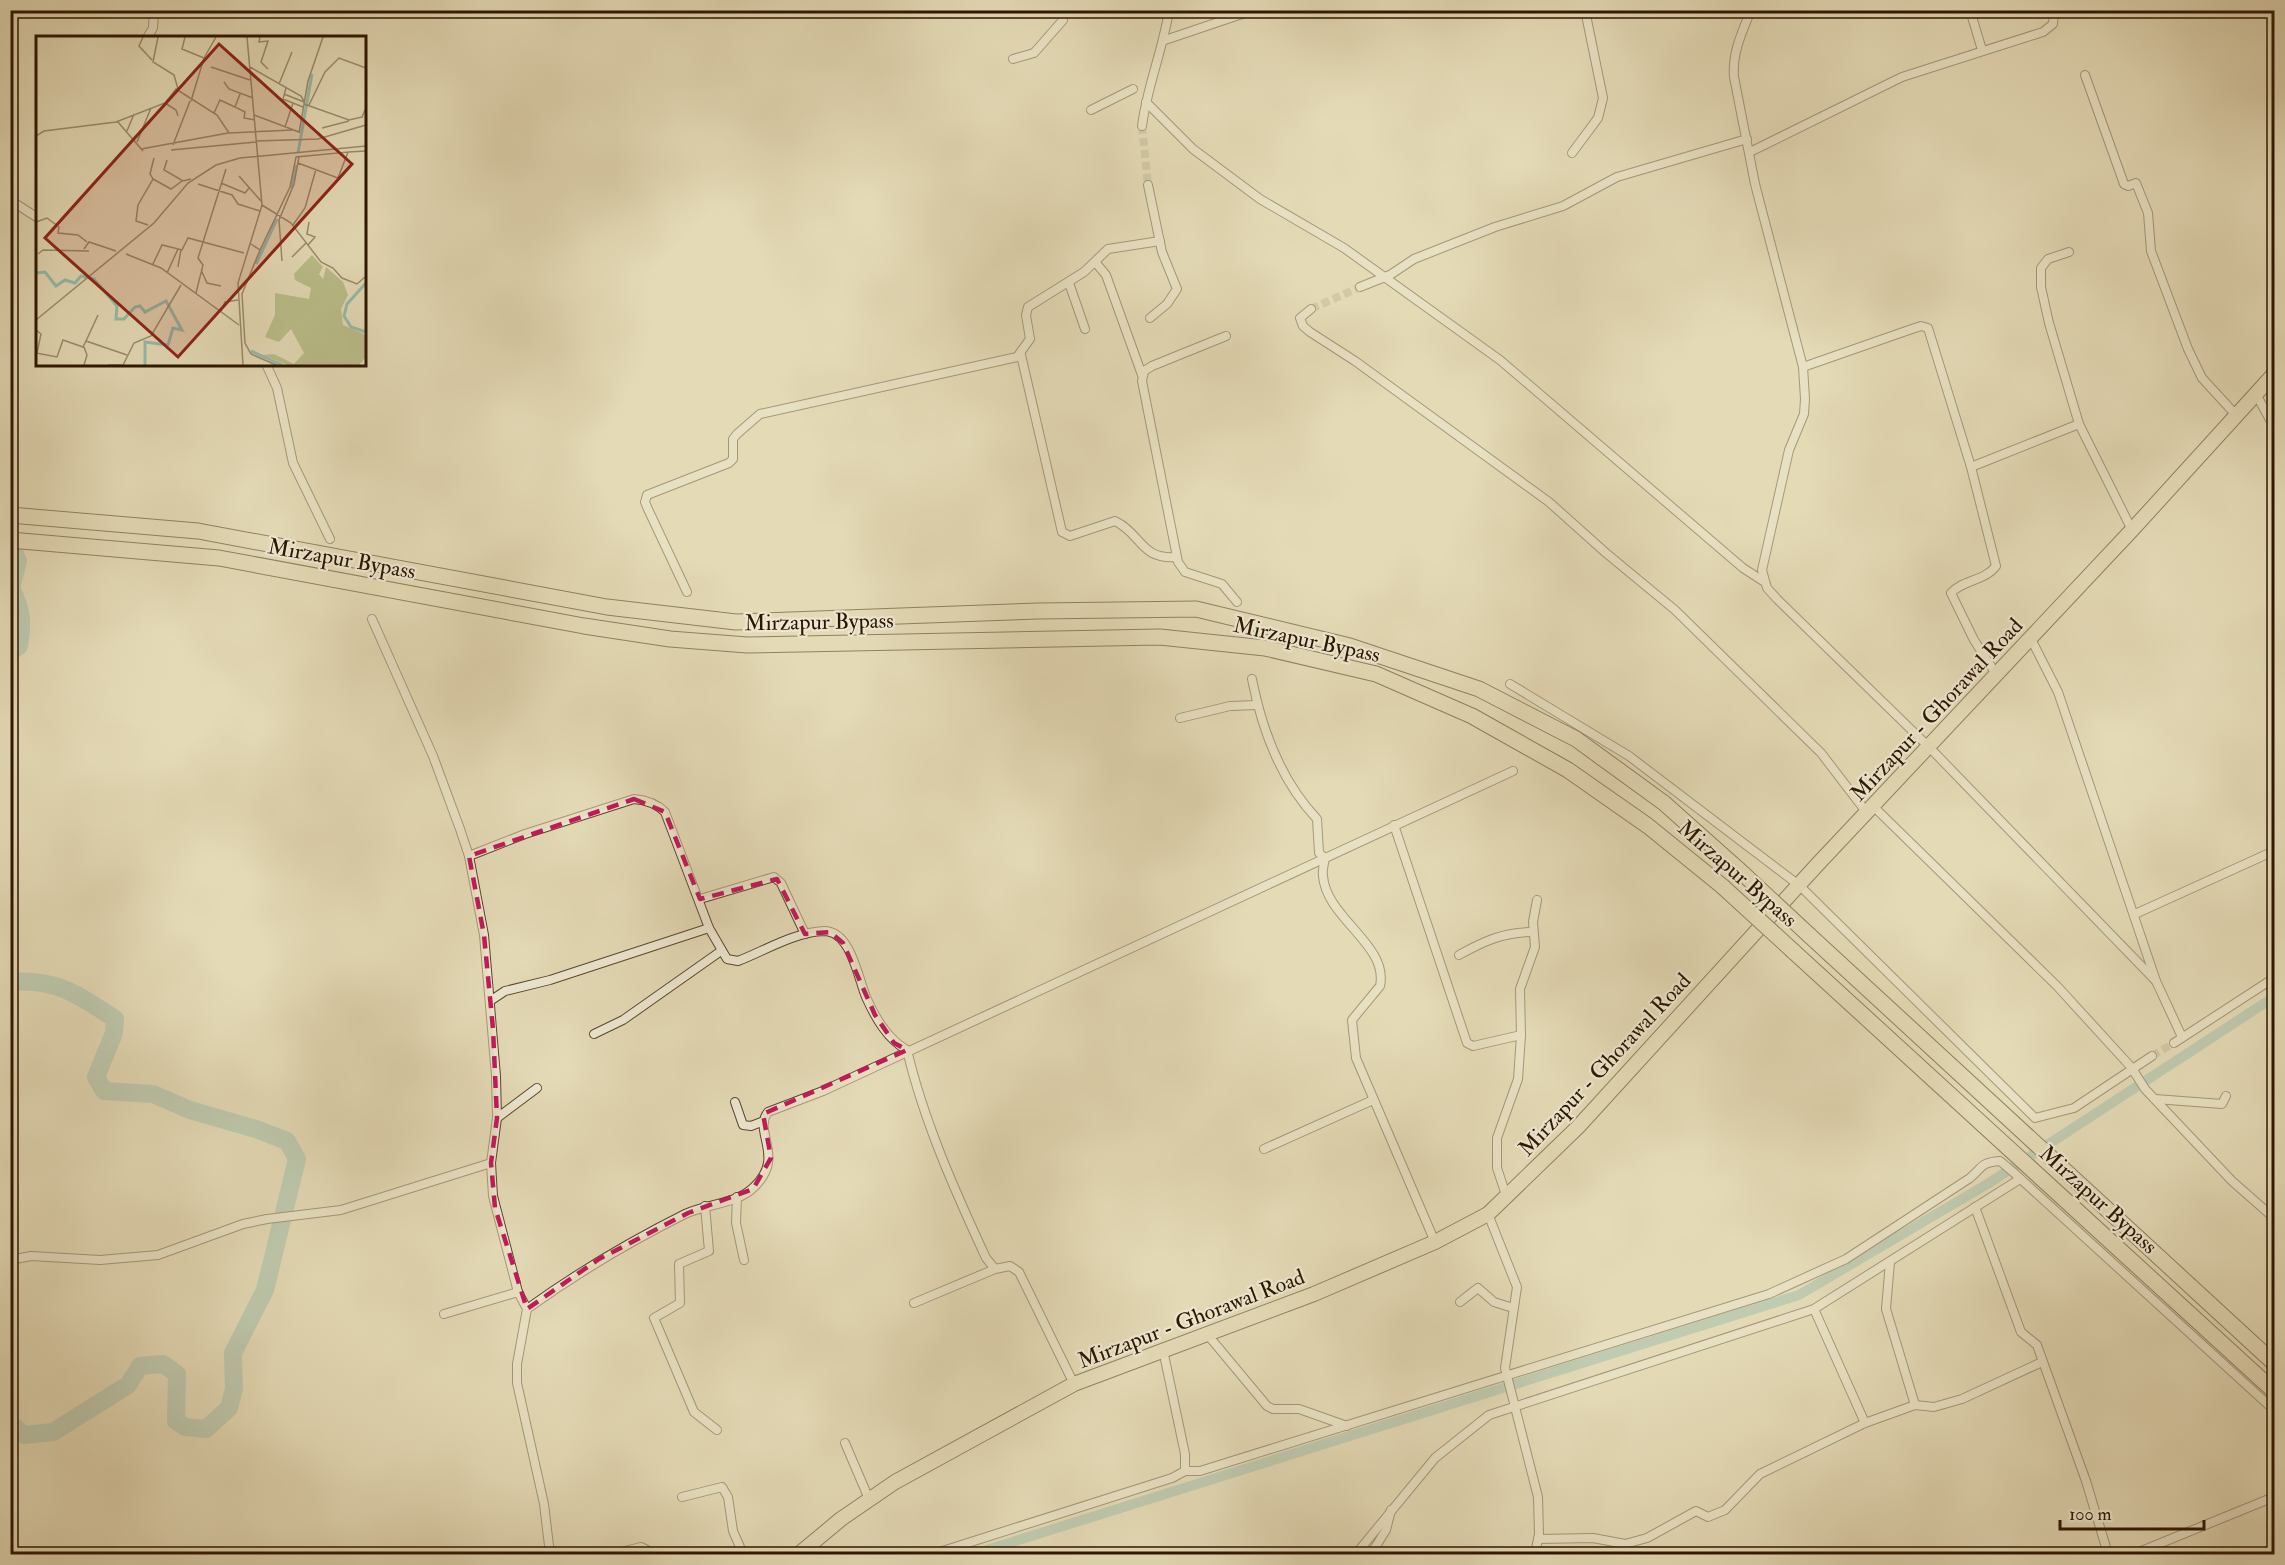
<svg xmlns="http://www.w3.org/2000/svg" width="2285" height="1565" font-family="'IM FELL Double Pica',serif">
<style>
.lines{fill:none;stroke-linecap:round;stroke-linejoin:round}
.canal{stroke:#95bbac;stroke-width:10}
.river{stroke:#95bbac;stroke-width:18}
.street-tunnel{stroke:#bfb392;stroke-width:8;stroke-dasharray:8 4;stroke-linecap:butt}
.street-casing{stroke:#5a472e;stroke-width:10}
.primary-casing{stroke:#2c1600;stroke-width:16}
.highway-casing{stroke:#2c1600;stroke-width:17}
.street{stroke:#ede7d0;stroke-width:8}
.primary{stroke:#e4dab6;stroke-width:14}
.highway{stroke:#e4dab6;stroke-width:15}
.highway-bridge-casing{stroke:#2c1600;stroke-width:17;stroke-linecap:butt}
.highway-bridge{stroke:#e4dab6;stroke-width:15}
.marked{fill:none;stroke:#c2185b;stroke-width:4.5;stroke-dasharray:12 8;stroke-linejoin:round}
.labels{text-anchor:middle;stroke-width:4.5;stroke-linejoin:round;paint-order:stroke}
.street-label{font-size:22px;fill:#2c1600;stroke:#ede7d0}
.inset-river{fill:none;stroke:#95bbac;stroke-width:3}
.inset-road{fill:none;stroke:#9a8c6d;stroke-width:1.5}
.view{fill:#8f2418;fill-opacity:0.15;stroke:#8f2418;stroke-width:3}
.inset-edge{fill:none;stroke:#2c1600;stroke-width:3}
</style>
<rect width="100%" height="100%" fill="#e4dab6"/>
<filter id="stains"><feTurbulence type="fractalNoise" baseFrequency=".00333" numOctaves="4"/><feColorMatrix values="0 0 0 0 .2 0 0 0 0 .09 0 0 0 0 .02 0 0 0 .5 -.17"/></filter>
<radialGradient id="worn" r=".72"><stop offset=".6" stop-color="#630" stop-opacity="0"/><stop offset="1" stop-color="#630" stop-opacity=".3"/></radialGradient>
<g class="lines">
<path class="canal" d="M 974,1554 L 1799,1295 L 1989,1183 L 2274,997"/>
<g class="river">
<path d="M 10,543 L 18,561 L 11,588 C 22,609 23,623 19,646 L 10,652"/>
<path d="M 10,982 C 56,978 79,995 115,1019 L 114,1033 L 96,1077 L 104,1091 L 153,1094 L 190,1110 L 256,1129 L 287,1141 L 297,1159 L 265,1290 L 233,1353 L 234,1389 L 229,1408 L 206,1429 L 185,1427 L 176,1421 L 177,1374 L 163,1364 L 140,1366 L 128,1385 L 53,1432 L 24,1435 L 10,1423"/>
</g>
<g class="street-tunnel">
<path d="M 1142,126 L 1148,185"/>
<path d="M 1311,309 L 1360,287"/>
<path d="M 2152,1056 L 2174,1043"/>
</g>
<g class="street-casing">
<g id="street">
<path d="M 1751,10 C 1742,32 1732,53 1734,77 L 1755,184 L 1803,367 L 1805,399 L 1804,414 L 1789,450 L 1762,570 L 1767,588 L 1777,599 L 1929,747 L 2156,981"/>
<path d="M 1970,10 L 1982,50"/>
<path d="M 147,38 L 153,28 L 154,10"/>
<path d="M 1165,40 L 1254,10"/>
<path d="M 1013,59 L 1034,53 L 1063,20"/>
<path d="M 2085,75 L 2124,184 L 2128,186 L 2136,183 L 2148,213 L 2151,251 L 2188,349 L 2202,378 L 2236,415"/>
<path d="M 1146,102 L 1193,149 L 1260,199 L 1344,248 L 1500,360 L 1743,568 L 1763,581"/>
<path d="M 1091,110 L 1133,89"/>
<path d="M 1142,126 C 1147,86 1163,50 1169,10"/>
<path d="M 1750,152 L 1902,77 L 2043,32 L 2053,24 L 2054,10"/>
<path d="M 1572,153 L 1598,118 L 1603,98 L 1585,10"/>
<path d="M 1148,185 L 1162,252 L 1177,289 L 1167,304 L 1150,318"/>
<path d="M 10,200 L 38,218"/>
<path d="M 2069,252 L 2048,259 L 2041,268 L 2041,287 L 2049,323 L 2079,424 L 2132,530"/>
<path d="M 1096,263 L 1106,275 L 1142,375"/>
<path d="M 1069,283 L 1085,329"/>
<path d="M 1360,287 L 1390,275 L 1414,259 L 1495,227 L 1563,206 L 1617,177 L 1747,139"/>
<path d="M 1311,309 L 1300,318 L 1303,326 L 1310,332 L 1355,361 L 1549,502 L 1606,553 L 1675,610 L 1821,753 L 1867,813"/>
<path d="M 1226,336 L 1152,366 L 1144,371 L 1142,381 L 1178,562 L 1185,572 L 1222,584 L 1237,602"/>
<path d="M 1021,355 L 1062,532 L 1070,536 L 1115,521 C 1142,534 1140,560 1177,557"/>
<path d="M 266,364 L 277,388 L 293,463 L 330,539"/>
<path d="M 1803,367 L 1909,330 L 1921,326 L 1928,328 L 1971,467"/>
<path d="M 2256,394 L 2274,427"/>
<path d="M 687,592 L 647,507 L 645,502 L 647,495 L 729,463 L 733,459 L 733,439 L 737,434 L 760,414 L 1017,357 L 1030,339 L 1026,315 L 1028,307 L 1084,272 L 1108,249 L 1160,241"/>
<path d="M 372,619 L 433,756 L 460,829 L 469,856 L 484,935 L 496,1076 L 497,1118 L 491,1163 L 493,1196 L 518,1292 L 527,1309 L 517,1364 L 517,1383 L 544,1504 L 550,1554"/>
<path d="M 2031,639 L 2058,692 L 2156,981 L 2182,1037"/>
<path d="M 1996,674 L 1974,640 L 1951,593 C 1962,580 1985,581 1996,566 L 1971,467 L 2079,424"/>
<path d="M 1252,679 C 1262,730 1281,781 1317,819 L 1319,853 L 1325,858 C 1324,863 1322,871 1323,876 C 1326,918 1389,945 1380,986 L 1352,1020 L 1356,1058 L 1435,1242"/>
<path d="M 1510,684 L 1629,756 L 1800,886 L 2035,1118 L 2074,1108 L 2152,1056"/>
<path d="M 1180,718 L 1230,706 L 1257,705"/>
<path d="M 1873,806 L 2057,986 L 2131,1067 L 2145,1089 L 2232,1181 L 2274,1218"/>
<path d="M 1394,825 L 1467,1043 L 1473,1046 L 1521,1035"/>
<path d="M 469,856 L 525,834 L 634,799 C 646,800 657,804 665,812 L 709,928 L 727,959 L 738,961 C 764,951 795,932 824,931 C 851,931 858,978 866,997 C 875,1017 887,1039 907,1050 C 924,1122 955,1191 986,1258 L 995,1269 L 1010,1266 L 1019,1272 L 1074,1384"/>
<path d="M 700,899 L 774,877 L 781,883 L 805,934"/>
<path d="M 2135,914 L 2274,851"/>
<path d="M 1459,955 C 1484,941 1504,932 1533,932"/>
<path d="M 490,1001 L 505,991 L 550,980 L 709,928"/>
<path d="M 594,1034 L 623,1020 L 721,951"/>
<path d="M 2174,1043 L 2274,978"/>
<path d="M 2155,1099 L 2222,1104 L 2226,1096"/>
<path d="M 735,1102 L 743,1125 L 751,1126 L 764,1121"/>
<path d="M 497,1118 L 537,1088"/>
<path d="M 1264,1149 L 1373,1100"/>
<path d="M 737,1197 L 736,1223 L 744,1260"/>
<path d="M 1507,1198 L 1497,1168 L 1497,1138 L 1518,1079 L 1521,1035 L 1520,989 L 1535,947 L 1533,922 L 1537,900"/>
<path d="M 705,1206 L 709,1251 L 679,1264 L 680,1303 L 654,1318 L 694,1412 L 717,1430"/>
<path d="M 1975,1207 L 2021,1332 L 2037,1345 L 2086,1481 L 2108,1554"/>
<path d="M 1488,1214 L 1517,1287 L 1505,1368 L 1538,1497 L 1539,1534 L 1535,1554"/>
<path d="M 10,1260 L 31,1256 L 100,1260 L 158,1255 L 243,1224 L 267,1219 L 341,1210 L 491,1163"/>
<path d="M 1890,1262 L 1886,1309 L 1915,1405"/>
<path d="M 1460,1302 L 1478,1288 L 1494,1302 L 1513,1308"/>
<path d="M 914,1303 L 995,1269"/>
<path d="M 527,1309 C 577,1273 629,1242 685,1214 C 706,1204 736,1204 753,1188 C 787,1157 752,1132 768,1112 L 823,1091 L 1513,771"/>
<path d="M 1814,1309 L 1865,1423"/>
<path d="M 444,1314 L 518,1292"/>
<path d="M 1207,1334 L 1267,1406 L 1273,1409 L 1299,1409 L 1347,1426"/>
<path d="M 845,1443 L 869,1499"/>
<path d="M 1185,1471 L 1200,1471 L 1769,1294 L 1846,1259 L 1970,1178 C 1984,1166 1980,1163 2000,1161 L 2013,1172 L 2274,1410"/>
<path d="M 682,1497 L 722,1487 L 728,1497 L 733,1531 L 743,1554"/>
<path d="M 1538,1539 L 1593,1538 L 1625,1544 L 1647,1538 L 1696,1511 L 1708,1517 L 1725,1510 L 1760,1474 L 1865,1423 L 1915,1405 L 1934,1407 L 1962,1399 L 2042,1362"/>
<path d="M 613,1554 L 641,1547 L 655,1554"/>
<path d="M 933,1554 L 1172,1478 L 1185,1471 L 1185,1454 L 1163,1350"/>
<path d="M 1356,1554 L 1435,1458 L 1489,1415 L 1814,1309 L 2020,1179"/>
<path d="M 1371,1554 L 1386,1530 L 1391,1510"/>
<path d="M 2134,1554 L 2274,1497"/>
</g>
</g>
<g class="primary-casing">
<path id="primary" d="M 799,1554 L 841,1519 L 895,1482 L 1074,1384 L 1314,1294 L 1435,1242 L 1488,1214 L 1578,1127 L 1816,866 L 2132,530 L 2274,374"/>
</g>
<g class="highway-casing">
<g id="highway">
<path d="M 10,515 L 198,531 L 607,607 L 736,622 L 1038,611 L 1196,609 L 1350,646 L 1479,689 L 1576,739 L 1664,803 L 1738,869"/>
<path d="M 10,540 L 219,558 L 584,626 L 670,639 L 747,645 L 1160,637 L 1265,648 L 1376,674 L 1472,716 L 1568,770 L 1648,826 L 1722,886"/>
<path d="M 1809,935 L 2274,1363"/>
<path d="M 1793,951 L 2274,1391"/>
</g>
</g>
<use href="#street" class="street"/>
<use href="#primary" class="primary"/>
<use href="#highway" class="highway"/>
<g class="highway-bridge-casing">
<g id="highway-bridge">
<path d="M 1738,869 L 1809,935"/>
<path d="M 1722,886 L 1793,951"/>
</g>
</g>
<use href="#highway-bridge" class="highway-bridge"/>
</g>
<path d="M0 0H2285V1565H0ZM 634,799 L 665,812 L 700,899 L 777,879 L 805,934 L 830,932 L 843,943 L 875,1015 L 894,1043 L 907,1050 L 763,1114 L 771,1158 L 753,1189 L 688,1213 L 599,1259 L 527,1309 L 495,1208 L 491,1163 L 497,1118 L 493,1029 L 484,935 L 469,856 Z" fill="#e4dab6" fill-opacity=".55" fill-rule="evenodd"/>
<path class="marked" d="M 634,799 L 665,812 L 700,899 L 777,879 L 805,934 L 830,932 L 843,943 L 875,1015 L 894,1043 L 907,1050 L 763,1114 L 771,1158 L 753,1189 L 688,1213 L 599,1259 L 527,1309 L 495,1208 L 491,1163 L 497,1118 L 493,1029 L 484,935 L 469,856 Z"/>
<g class="labels">
<g class="street-label">
<text transform="translate(342 558) rotate(10)" y="8">Mirzapur Bypass</text>
<text transform="translate(819 621) rotate(-1)" y="8">Mirzapur Bypass</text>
<text transform="translate(1307 639) rotate(12)" y="8">Mirzapur Bypass</text>
<text transform="translate(1936 709) rotate(-47)" y="8">Mirzapur - Ghorawal Road</text>
<text transform="translate(1738 873) rotate(41)" y="8">Mirzapur Bypass</text>
<text transform="translate(1604 1064) rotate(-47)" y="8">Mirzapur - Ghorawal Road</text>
<text transform="translate(2099 1199) rotate(42)" y="8">Mirzapur Bypass</text>
<text transform="translate(1191 1318) rotate(-21)" y="8">Mirzapur - Ghorawal Road</text>
</g>
</g>
<g transform="translate(36 36)">
<rect width="330" height="330" fill="#e4dab6"/>
<path d="M 276,219 L 287,231 L 283,238 L 287,243 L 290,231 L 307,246 L 312,259 L 305,273 L 307,289 L 330,299 L 330,321 L 323,329 L 251,329 L 227,319 L 238,318 L 258,328 L 268,317 L 255,293 L 243,306 L 229,301 L 239,279 L 239,257 L 273,263 L 275,252 L 259,244 L 258,238 Z" fill="#babe8a"/>
<path class="inset-river" d="M 262,117 L 276,38M 255,152 L 260,129M 220,228 L 241,183M 0,237 L 9,236 L 20,250 L 29,244 L 39,247 L 45,240 L 58,243 L 81,270 L 80,283 L 88,283 L 99,271 L 104,270 L 109,276 L 130,265 L 146,294 L 137,292 L 132,309 L 109,306 L 109,329M 330,247 L 311,268 L 308,280 L 315,291 L 330,296M 215,315 L 246,329"/>
<path class="inset-road" d="M 107,1 L 103,10 L 116,24M 122,1 L 117,26 L 138,39 L 142,53M 149,1 L 146,13 L 168,22M 224,1 L 223,6 L 232,5 L 225,26 L 232,33M 175,31 L 214,44M 214,31 L 265,60 L 268,65M 188,46 L 193,53 L 217,62M 243,48 L 256,16M 250,52 L 247,63 L 267,71M 204,58 L 199,71 L 209,76 L 208,82 L 219,84M 248,58 L 268,66M 155,65 L 168,22 L 180,1M 129,67 L 140,74 L 142,80M 268,68 L 313,84 L 326,81 L 330,72M 273,69 L 289,36 L 303,22 L 330,32M 178,77 L 184,64 L 199,71M 218,79 L 263,96M 81,85 L 107,115M 249,91 L 257,67M 286,92 L 313,85M 91,95 L 98,78M 263,97 L 272,45 L 287,1M 0,100 L 8,95 L 80,86 L 129,67 L 140,53 L 181,79 L 193,97 L 257,94M 220,105 L 282,103 L 330,89M 101,106 L 115,72M 137,109 L 154,65M 105,113 L 192,97M 135,114 L 220,106M 312,116 L 330,115M 131,124 L 128,134 L 147,145 L 155,143M 203,140 L 225,165M 117,143 L 135,153 L 146,145M 185,147 L 209,157 L 213,152M 162,148 L 196,159 L 202,168 L 224,175M 226,169 L 255,187 L 285,226 L 297,232 L 306,242 L 321,248 L 329,241M 0,186 L 11,182 L 23,191 L 22,197 L 42,199 L 51,206M 112,189 L 100,185 L 102,169 L 117,143 L 114,138 L 118,122M 257,189 L 269,172 L 280,133M 215,208 L 224,214 L 206,258 L 209,307 L 215,318 L 240,329M 272,209 L 279,201 L 271,198 L 273,186M 48,213 L 53,206 L 80,215M 224,214 L 254,151 L 260,121 L 312,116 L 302,142 L 262,127M 2,218 L 7,214 L 53,215M 90,218 L 125,232 L 203,289M 256,221 L 270,207M 246,225 L 243,184 L 258,148 L 263,121M 117,228 L 126,209 L 146,214 L 152,202 L 208,217M 142,231 L 145,213M 165,234 L 171,247 L 185,250M 131,237 L 142,213M 160,257 L 167,229 L 162,222 L 190,133M 185,275 L 189,266 L 202,264M 0,284 L 118,187 L 152,147 L 180,129 L 204,122 L 330,110M 0,294 L 5,298 L 1,317M 50,305 L 62,279M 48,311 L 51,319 L 48,329M 0,317 L 21,321 L 27,304 L 47,311 L 50,305 L 91,319M 72,329 L 87,329 L 98,307 L 115,300 L 145,249M 207,329 L 202,247 L 226,169 L 211,1"/>
<path class="view" d="M 183,8 L 316,128 L 142,321 L 9,202 Z"/>
<rect width="330" height="330" class="inset-edge"/>
</g>
<rect width="2285" height="1565" fill="none" stroke="#e4dab6" stroke-width="36"/>
<rect x="12" y="12" width="2261" height="1541" fill="none" stroke="#2c1600" stroke-width="3"/>
<rect x="18" y="18" width="2249" height="1529" fill="none" stroke="#2c1600" stroke-width="1.5"/>
<path d="M2060 1520v9h144v-9" fill="none" stroke="#2c1600" stroke-width="3"/>
<text x="2069" y="1520" font-size="18" fill="#2c1600" stroke="#ede7d0" stroke-width="4.5" paint-order="stroke">100 m</text>
<rect width="100%" height="100%" filter="url(#stains)"/>
<rect width="100%" height="100%" fill="url(#worn)"/>
</svg>
